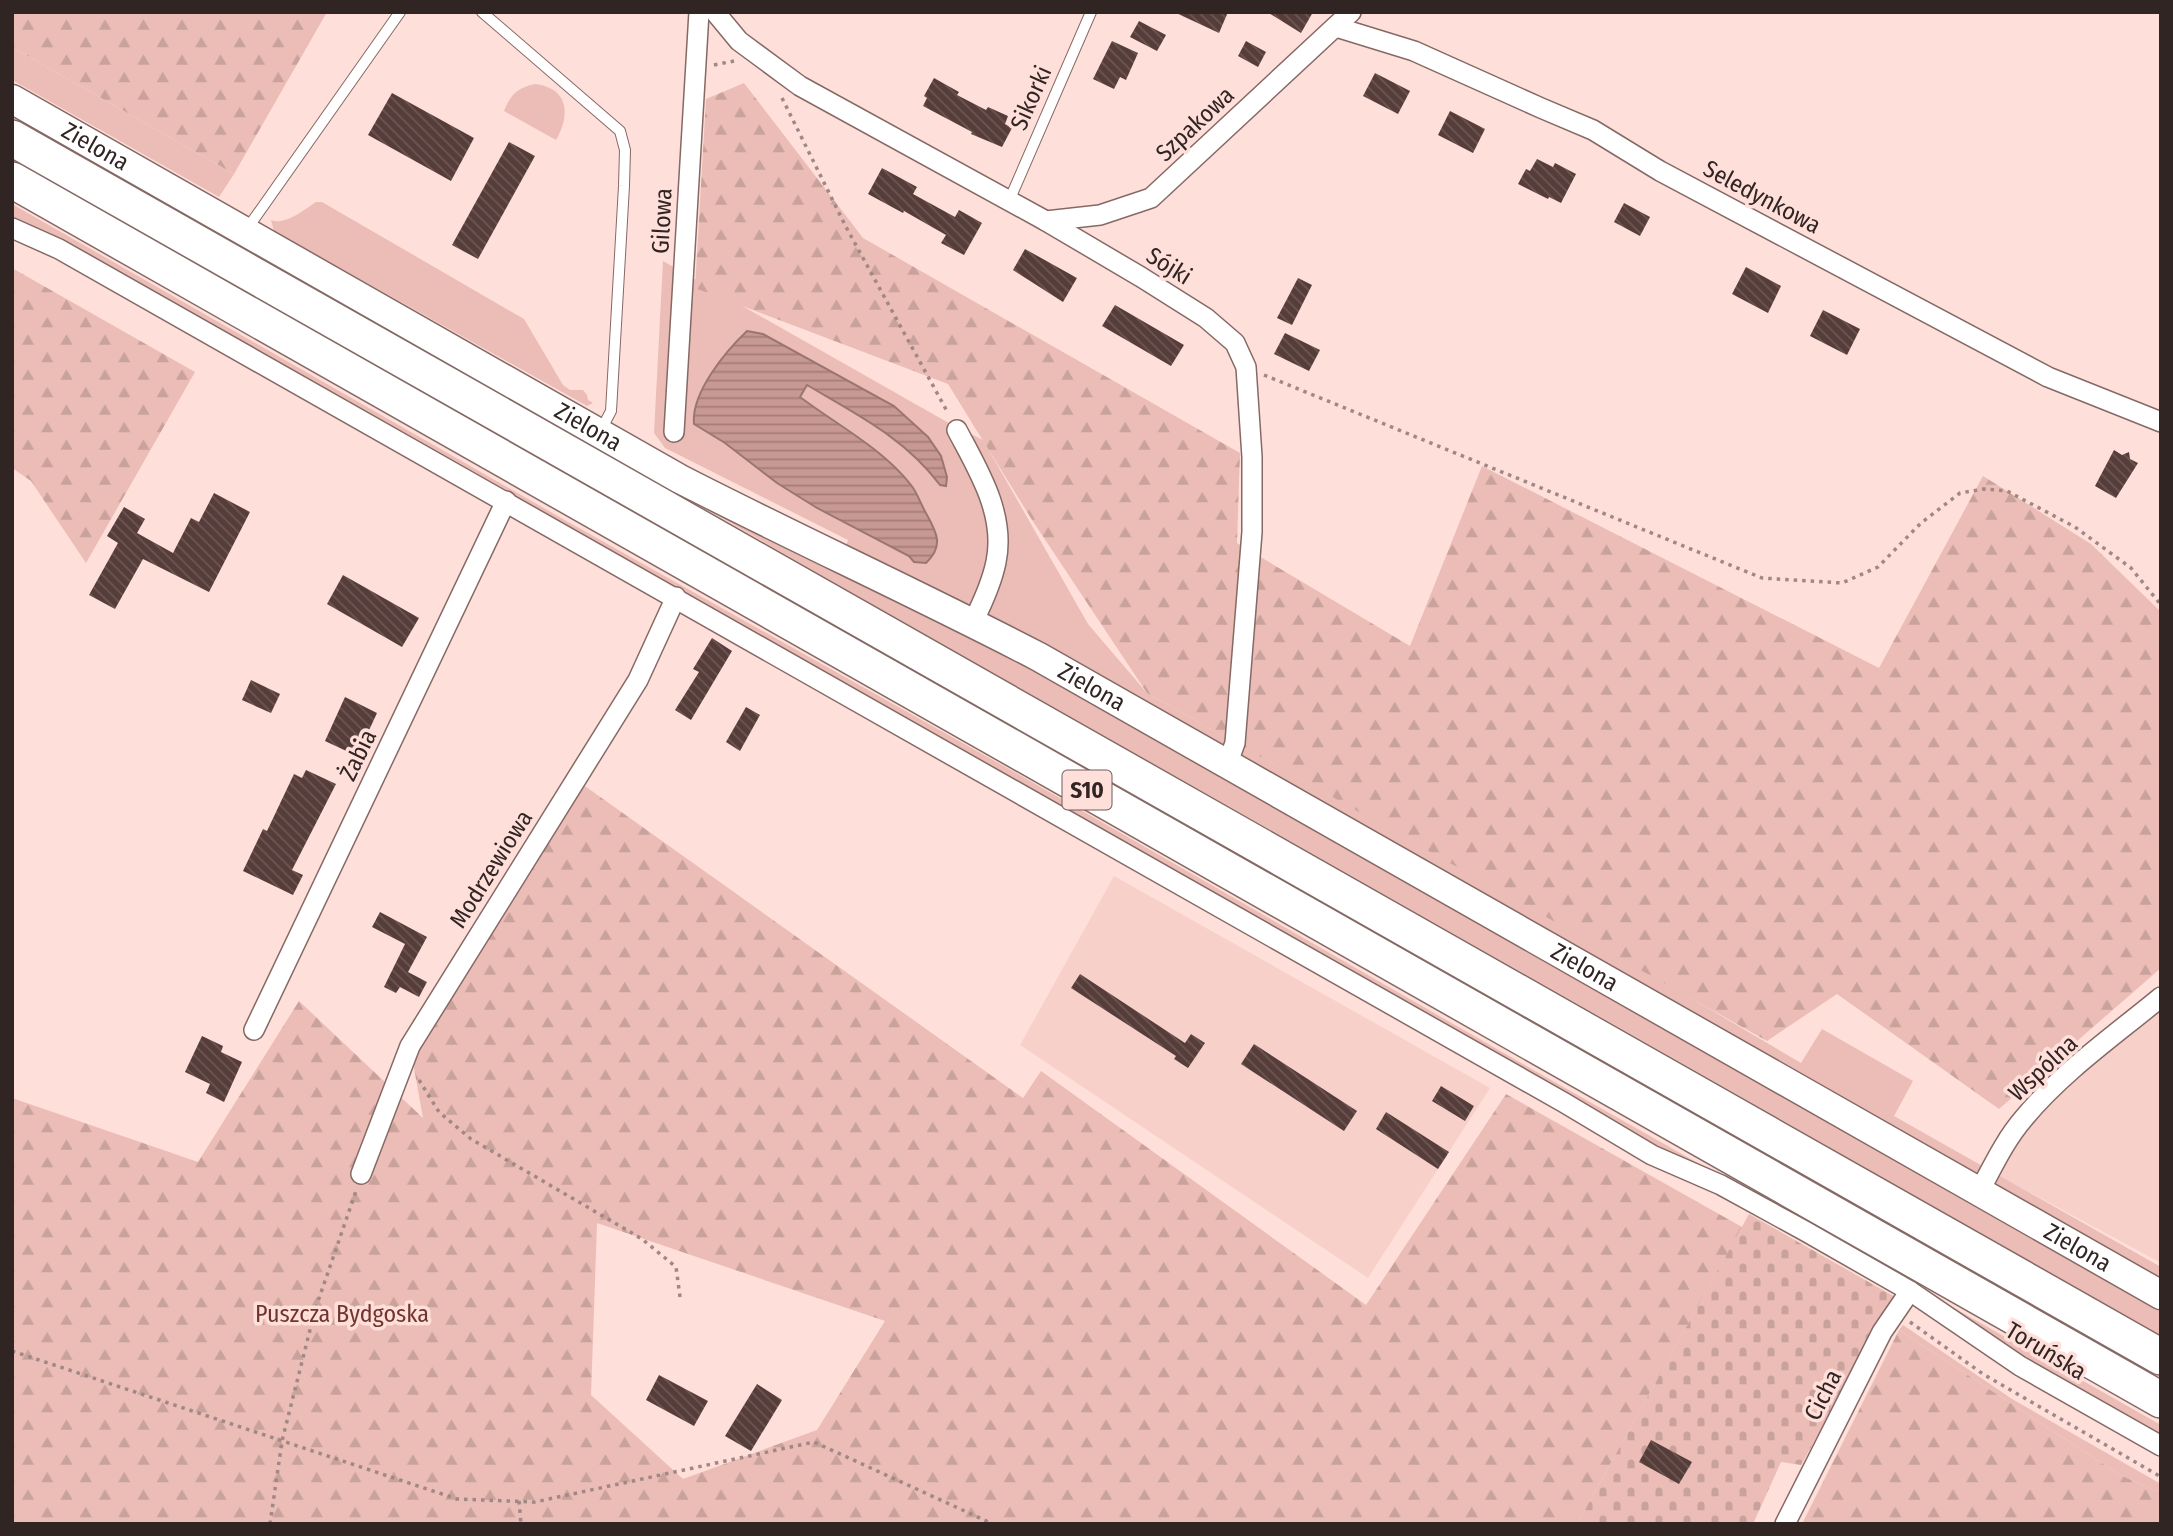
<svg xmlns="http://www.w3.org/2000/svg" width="2173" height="1536" font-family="'Fira Sans Condensed',sans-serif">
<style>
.built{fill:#f8d0ca}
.grass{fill:#ebbdb6}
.forest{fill:url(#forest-firs);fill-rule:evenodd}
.cemetery{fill:url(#cemetery-stones)}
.water{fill:url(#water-rules);stroke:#9b7671;stroke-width:2}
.building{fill:url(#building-back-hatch)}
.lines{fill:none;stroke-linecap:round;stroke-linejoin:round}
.lane-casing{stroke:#856965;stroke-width:12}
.street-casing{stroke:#856965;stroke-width:22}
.secondary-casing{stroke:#856965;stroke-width:31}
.highway-casing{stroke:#856965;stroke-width:38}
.path{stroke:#9f8885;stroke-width:3.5;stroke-dasharray:3.5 5;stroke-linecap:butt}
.lane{stroke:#fff;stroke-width:10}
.street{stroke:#fff;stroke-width:19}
.secondary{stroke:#fff;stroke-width:28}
.highway{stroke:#fff;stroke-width:35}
.labels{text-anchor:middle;stroke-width:7;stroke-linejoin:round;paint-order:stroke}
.shield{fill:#ffdfda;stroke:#6f5d5b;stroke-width:2}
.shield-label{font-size:23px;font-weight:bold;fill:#312524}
.street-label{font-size:24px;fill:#312524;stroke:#ffdfda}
.park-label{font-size:24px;fill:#72352e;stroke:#ffdfda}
</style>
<defs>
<pattern id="forest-firs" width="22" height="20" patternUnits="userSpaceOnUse" patternTransform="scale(1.75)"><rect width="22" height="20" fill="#ebbdb6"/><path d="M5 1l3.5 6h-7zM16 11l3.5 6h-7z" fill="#caa29c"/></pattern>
<pattern id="cemetery-stones" width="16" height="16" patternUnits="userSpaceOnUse" patternTransform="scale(1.75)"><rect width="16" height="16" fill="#ebbdb6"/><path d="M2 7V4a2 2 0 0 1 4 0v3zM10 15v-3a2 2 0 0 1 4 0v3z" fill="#caa29c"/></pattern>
<pattern id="water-rules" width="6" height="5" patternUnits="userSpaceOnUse" patternTransform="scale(1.75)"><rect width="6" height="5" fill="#c89992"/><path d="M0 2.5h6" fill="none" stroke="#a37d77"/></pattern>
<pattern id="building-back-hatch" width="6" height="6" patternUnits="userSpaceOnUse" patternTransform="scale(1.75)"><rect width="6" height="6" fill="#563d3a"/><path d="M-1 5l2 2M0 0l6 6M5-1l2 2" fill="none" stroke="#6b5754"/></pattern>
</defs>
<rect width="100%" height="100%" fill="#ffdfda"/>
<g class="built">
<path d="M 1114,876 L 1490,1088 L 1368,1278 L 1020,1045 Z"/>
<path d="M 2161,997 L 2161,1263 L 1990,1171 L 2005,1144 Z"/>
</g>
<g class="grass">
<path d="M 12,47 L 234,174 L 219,197 L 12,80 Z"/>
<path d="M 535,84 C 568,88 571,114 556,140 L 504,111 C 511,94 517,88 535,84 Z"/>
<path d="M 316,202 L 322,202 L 524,319 L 563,385 L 570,390 L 583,390 L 587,395 L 588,400 L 593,403 L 587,406 L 274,231 L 271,220 C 284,226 304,210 316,202 Z"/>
<path d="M 12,204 L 563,519 L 1018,774 L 1544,1076 L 2161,1425 L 2161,1439 L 2047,1374 L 1924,1296 L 12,219 Z"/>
<path d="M 663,261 L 947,422 L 983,440 L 1088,624 L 1147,693 L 1667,984 L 1801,1063 L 1822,1029 L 1913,1081 L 1894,1116 L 2161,1267 L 2161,1338 L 1733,1092 L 879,608 L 689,499 L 837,573 L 848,540 L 665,448 L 654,433 Z"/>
<path d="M 1903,1325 L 2012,1399 L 2161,1484 L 2161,1493 L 2120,1475 L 1899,1330 Z"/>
</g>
<g class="forest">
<path d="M 12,12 L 327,12 L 234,174 L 12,47 Z"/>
<path d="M 744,83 L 863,238 L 1240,453 L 1237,543 L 1410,646 L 1482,466 L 1879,668 L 1983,476 L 2091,544 L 2161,612 L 2161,968 L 1999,1109 L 1837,994 L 1767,1041 L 1147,693 L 1032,520 L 948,384 L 695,288 L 706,99 Z"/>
<path d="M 12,268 L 195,372 L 86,563 L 31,481 L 12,468 Z"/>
<path d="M 575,779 L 1023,1098 L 1041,1071 L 1366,1305 L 1506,1094 L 1742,1227 L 1577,1524 L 12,1524 L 12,1098 L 198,1162 L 299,1001 L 423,1118 L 410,1046 ZM 597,1223 L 885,1321 L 817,1430 L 683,1479 L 591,1395 Z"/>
<path d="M 1899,1330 L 2120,1475 L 2161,1493 L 2161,1524 L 1802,1524 Z"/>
</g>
<path class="cemetery" d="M 1749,1214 L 1895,1297 L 1801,1465 L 1781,1462 L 1753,1524 L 1577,1524 Z"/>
<path class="water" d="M 747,331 L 763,334 L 894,406 L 928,437 L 941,456 L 947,477 L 946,486 L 940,485 C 905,438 856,414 807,385 L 800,397 C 837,425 882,448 911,485 C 918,494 921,505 927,515 C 937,533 944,546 926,563 L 914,562 L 909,556 L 817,508 L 777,483 L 725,443 L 694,424 C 691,393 725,352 747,331 Z"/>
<g class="building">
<path d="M 1174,12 L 1228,12 L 1219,33 Z"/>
<path d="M 1267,12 L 1313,12 L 1301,33 Z"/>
<path d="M 1139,21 L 1166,35 L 1157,51 L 1130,37 Z"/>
<path d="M 1112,41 L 1138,53 L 1126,80 L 1120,77 L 1114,89 L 1093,79 Z"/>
<path d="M 1246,41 L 1266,52 L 1258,67 L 1238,56 Z"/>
<path d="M 1375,73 L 1410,91 L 1398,114 L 1363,96 Z"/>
<path d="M 934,78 L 959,92 L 957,95 L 986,110 L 988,107 L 1008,116 L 1005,124 L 1012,128 L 1002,147 L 971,134 L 972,132 L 923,106 L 927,98 L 924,96 Z"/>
<path d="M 392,93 L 474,138 L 451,181 L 368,135 Z"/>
<path d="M 1450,111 L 1485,129 L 1473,153 L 1438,135 Z"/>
<path d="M 509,142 L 535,156 L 478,259 L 452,245 Z"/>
<path d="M 1537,159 L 1553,167 L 1555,163 L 1576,174 L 1561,203 L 1549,197 L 1548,199 L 1518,184 L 1526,169 L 1530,171 Z"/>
<path d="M 882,168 L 917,187 L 913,194 L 955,217 L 959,210 L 982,223 L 964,255 L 941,243 L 946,235 L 904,211 L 903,213 L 868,194 Z"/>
<path d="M 1624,203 L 1650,217 L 1640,236 L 1614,222 Z"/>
<path d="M 1025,249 L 1077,278 L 1063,302 L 1013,270 Z"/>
<path d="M 1746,267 L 1781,286 L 1768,313 L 1732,294 Z"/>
<path d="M 1298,278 L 1312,285 L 1292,325 L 1277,318 Z"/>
<path d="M 1115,305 L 1184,345 L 1171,366 L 1102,326 Z"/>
<path d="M 1823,310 L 1860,329 L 1847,355 L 1810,336 Z"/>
<path d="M 1285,333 L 1320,350 L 1309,371 L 1274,354 Z"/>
<path d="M 2114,450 L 2122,455 L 2129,452 L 2130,459 L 2138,463 L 2116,498 L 2095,486 Z"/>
<path d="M 214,493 L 250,512 L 209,592 L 143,559 L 115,609 L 89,595 L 118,543 L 107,536 L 124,507 L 145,519 L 137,533 L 173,553 L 191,518 L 199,522 Z"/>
<path d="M 343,575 L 419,618 L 402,647 L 327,604 Z"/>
<path d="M 712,638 L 732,651 L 691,720 L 675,710 L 699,672 L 693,669 Z"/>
<path d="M 251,680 L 280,694 L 271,713 L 242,700 Z"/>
<path d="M 345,697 L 377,713 L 357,756 L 325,741 Z"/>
<path d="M 746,707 L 760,715 L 740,751 L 726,742 Z"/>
<path d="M 306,770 L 336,784 L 292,870 L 303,875 L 293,895 L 243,871 L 263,829 L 267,831 L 294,774 L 302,778 Z"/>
<path d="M 380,912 L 427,937 L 408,972 L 427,982 L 419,997 L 400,987 L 396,993 L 384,987 L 405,944 L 372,927 Z"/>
<path d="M 1080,974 L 1185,1043 L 1191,1034 L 1205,1043 L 1188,1068 L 1174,1059 L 1176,1056 L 1071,988 Z"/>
<path d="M 202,1036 L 223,1046 L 221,1052 L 242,1062 L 224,1102 L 206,1093 L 210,1084 L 185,1072 Z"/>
<path d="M 1254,1044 L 1357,1111 L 1344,1131 L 1241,1064 Z"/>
<path d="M 1441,1086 L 1474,1106 L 1465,1121 L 1432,1101 Z"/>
<path d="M 1386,1112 L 1449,1152 L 1438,1169 L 1376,1129 Z"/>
<path d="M 659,1375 L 708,1401 L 694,1426 L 646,1400 Z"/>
<path d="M 757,1384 L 782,1400 L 751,1451 L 725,1436 Z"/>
<path d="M 1651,1440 L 1692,1462 L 1679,1484 L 1639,1462 Z"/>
</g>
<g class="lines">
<g class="lane-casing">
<g id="lane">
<path d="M 482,12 L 620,131 L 625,150 L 624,186 L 611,411 L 601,430"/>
<path d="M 1009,201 L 1091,12"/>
<path d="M 247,229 L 400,12"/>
</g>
</g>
<g class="street-casing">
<g id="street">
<path d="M 715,12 L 739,41 L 800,86 L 1046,221 L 1141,277 L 1206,318 L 1235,343 L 1246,367 L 1252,457 L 1252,532 L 1235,743 L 1227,765"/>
<path d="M 1336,27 L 1414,51 L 1541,108 L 1593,130 L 1660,171 L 2048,377 L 2161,422"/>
<path d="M 1046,221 L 1100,215 L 1151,198 L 1351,12"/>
<path d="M 12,228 L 59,249 L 1563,1102 L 1652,1155 L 1721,1185 L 1805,1231 L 1910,1291 L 2020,1366 L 2161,1446"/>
<path d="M 957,430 C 978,470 1006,514 996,562 C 992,582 982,604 973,622"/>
<path d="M 674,432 L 699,12"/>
<path d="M 254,1030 L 506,501"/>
<path d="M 361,1174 L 410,1046 L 638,680 L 676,597"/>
<path d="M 1979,1192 C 1993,1166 2005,1140 2024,1118 C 2062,1072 2115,1035 2161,997"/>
<path d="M 1785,1524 L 1882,1332 L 1910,1291"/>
</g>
</g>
<g class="secondary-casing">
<g id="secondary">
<path id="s1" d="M 12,99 L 680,479 C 799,540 920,595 1039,657 L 2161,1295"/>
</g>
</g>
<g class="highway-casing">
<g id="highway">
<path d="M 12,138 L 2161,1357"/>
<path d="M 12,180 L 2161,1400"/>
</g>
</g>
<g class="path">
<path d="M 714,65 L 734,61"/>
<path d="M 782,98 L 846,227 L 948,413"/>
<path d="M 1264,375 L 1762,578 L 1842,583 L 1878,567 L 1921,523 L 1960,493 L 1984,489 L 2007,491 L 2075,527 L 2131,568 L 2161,605"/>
<path d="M 419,1080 L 439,1112 L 471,1139 L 642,1239 L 676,1267 L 680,1297"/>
<path d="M 1910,1322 L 1983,1374 L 2161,1477"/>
<path d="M 12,1351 L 457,1499 L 535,1502 L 814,1442 L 993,1524"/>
<path d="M 519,1501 L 521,1524"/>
<path d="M 270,1524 L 282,1441 L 315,1310 L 356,1191"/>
</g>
<use href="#lane" class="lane"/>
<use href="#street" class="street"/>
<use href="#secondary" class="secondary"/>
<use href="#highway" class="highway"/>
</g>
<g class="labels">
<rect class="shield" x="1062.5" y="770.5" width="49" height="39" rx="5"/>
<g class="shield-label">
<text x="1087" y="798">S10</text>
</g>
<g class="street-label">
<text transform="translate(1031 98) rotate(-66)" y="8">Sikorki</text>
<text transform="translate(1195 124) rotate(-43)" y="8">Szpakowa</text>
<text dy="8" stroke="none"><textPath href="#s1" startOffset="96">Zielona</textPath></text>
<text transform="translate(1762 197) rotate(28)" y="8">Seledynkowa</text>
<text transform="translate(662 221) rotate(-87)" y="8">Gilowa</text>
<text transform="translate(1169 266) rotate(32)" y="8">Sójki</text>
<text dy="8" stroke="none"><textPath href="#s1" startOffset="663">Zielona</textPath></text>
<text dy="8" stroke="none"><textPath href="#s1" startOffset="1230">Zielona</textPath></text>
<text transform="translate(358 755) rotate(-64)" y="8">Żabia</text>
<text transform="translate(491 869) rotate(-58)" y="8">Modrzewiowa</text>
<text dy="8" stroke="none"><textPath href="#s1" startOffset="1797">Zielona</textPath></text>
<text transform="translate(2043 1068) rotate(-43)" y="8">Wspólna</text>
<text dy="8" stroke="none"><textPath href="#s1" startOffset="2364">Zielona</textPath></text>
<text transform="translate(2046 1351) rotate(31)" y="8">Toruńska</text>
<text transform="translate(1823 1395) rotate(-63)" y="8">Cicha</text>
</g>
<g class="park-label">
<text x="342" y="1322">Puszcza Bydgoska</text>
</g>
</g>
<rect width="2173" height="1536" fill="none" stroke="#312524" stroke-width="28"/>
</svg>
